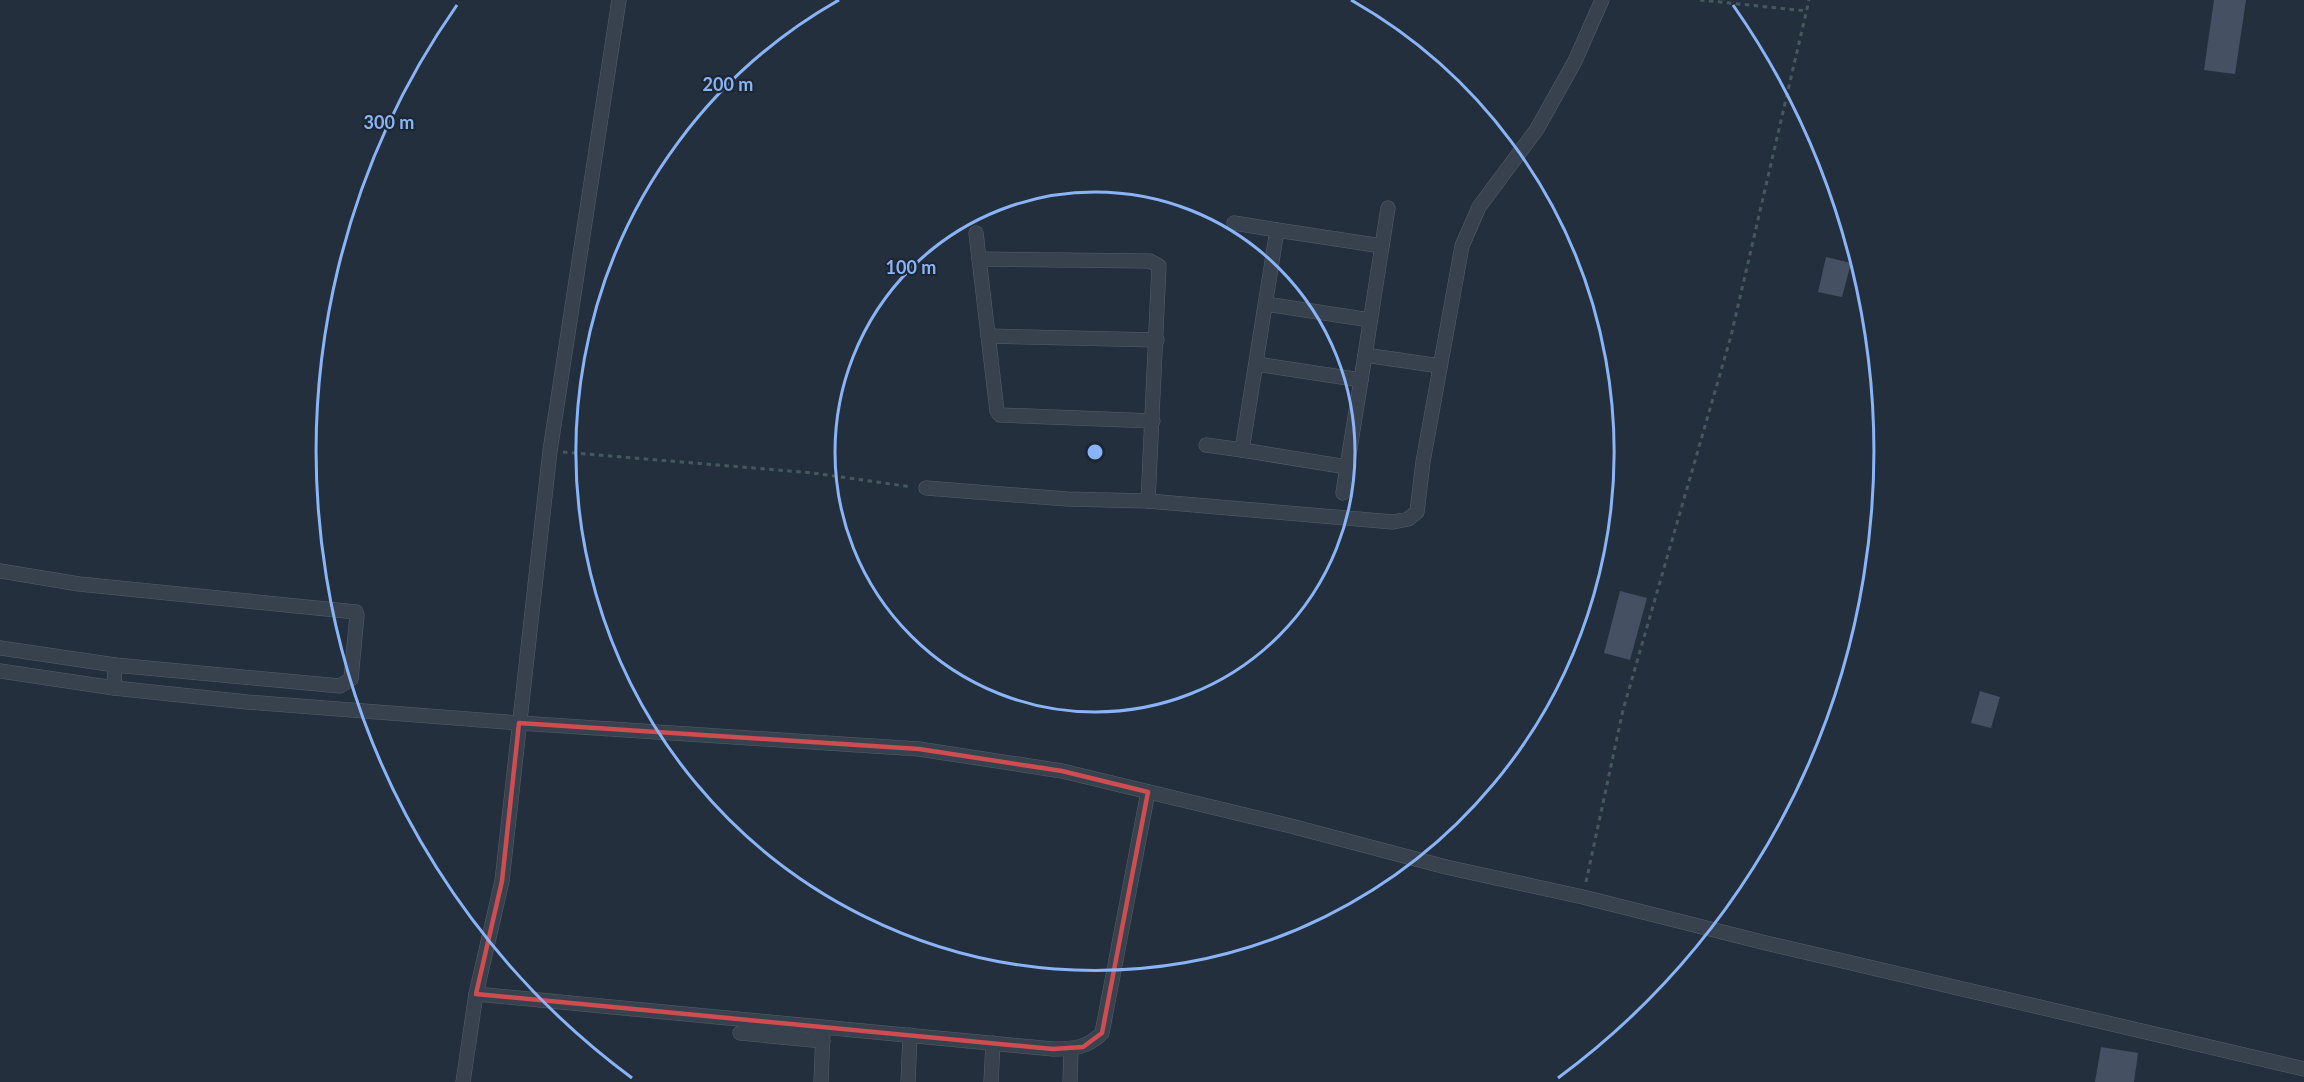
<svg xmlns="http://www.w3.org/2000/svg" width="2304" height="1082" font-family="Lato,sans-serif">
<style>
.building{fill:#455162}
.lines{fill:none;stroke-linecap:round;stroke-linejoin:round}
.street-casing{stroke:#565f6c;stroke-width:15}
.path{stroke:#44595c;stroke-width:3;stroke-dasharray:4.5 4.5;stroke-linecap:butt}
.street{stroke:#38414e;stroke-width:14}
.marked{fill:none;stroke:#ce4d50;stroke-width:4.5;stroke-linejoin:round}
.ring{fill:none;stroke:#8ab4f8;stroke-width:3}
.centre{fill:#8ab4f8;stroke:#1d2633;stroke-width:3}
.ring-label{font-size:18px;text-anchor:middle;font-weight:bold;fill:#8ab4f8;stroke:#1d2633;stroke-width:4.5;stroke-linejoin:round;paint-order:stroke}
</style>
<rect width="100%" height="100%" fill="#242f3e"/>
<g class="building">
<path d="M 2214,0 L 2246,0 L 2235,74 L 2204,70 Z"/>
<path d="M 1826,257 L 1851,263 L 1842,297 L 1818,292 Z"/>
<path d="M 1620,591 L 1647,598 L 1630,660 L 1604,653 Z"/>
<path d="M 1980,691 L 2000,697 L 1991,728 L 1971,723 Z"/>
<path d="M 2101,1047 L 2138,1053 L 2134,1082 L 2095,1082 Z"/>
</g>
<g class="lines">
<g class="street-casing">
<g id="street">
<path d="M 1234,223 L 1277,230"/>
<path d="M 976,233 L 997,411 L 1000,415 L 1153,421"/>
<path d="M 1382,246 L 1388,208"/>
<path d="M 979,259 L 1150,261 L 1159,266 L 1148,501"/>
<path d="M 1266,304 L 1370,320"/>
<path d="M 988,336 L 1157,340"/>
<path d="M 1256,364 L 1361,380 L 1365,355"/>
<path d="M 1361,380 L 1347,467 L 1242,450 L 1277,230 L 1382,246 L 1365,355 L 1440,366"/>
<path d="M 1206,445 L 1242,450"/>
<path d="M 926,488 L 1067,499 L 1148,501 L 1393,522 L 1408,519 L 1417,512 L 1423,462 L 1462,246 L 1479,207 L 1537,129 L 1575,61 L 1602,0"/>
<path d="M 1343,493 L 1347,467"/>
<path d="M 0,571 L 79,584 L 356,612 L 357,615 L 351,679 L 340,686 L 115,665"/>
<path d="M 0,648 L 115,665 L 114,688"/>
<path d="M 0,671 L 114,688 L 247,702 L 519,723 L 919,749 L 1062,771 L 1291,826 L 1446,867 L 1583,897 L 1766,943 L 2304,1069"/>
<path d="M 476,994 L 1053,1049 C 1074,1049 1087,1048 1102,1033 L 1148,792"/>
<path d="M 740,1033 L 823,1041"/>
<path d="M 463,1082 L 476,994 L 502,881 L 550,451 L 619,0"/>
<path d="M 821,1082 L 823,1032"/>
<path d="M 908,1082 L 910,1035"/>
<path d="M 991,1082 L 993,1043"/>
<path d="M 1070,1082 L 1071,1049"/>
</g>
</g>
<g class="path">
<path d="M 1700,0 L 1807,11"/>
<path d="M 563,452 L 813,473 L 912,487"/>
<path d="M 1586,882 L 1623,710 L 1731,336 L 1809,0"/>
</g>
<use href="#street" class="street"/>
</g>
<path class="marked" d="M 519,723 L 919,749 L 1062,771 L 1148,792 L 1102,1033 L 1083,1047 L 1053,1049 L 476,994 L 502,881 Z"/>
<g class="ring">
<circle cx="1095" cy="452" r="260"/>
<path d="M1351 0A519 519 0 1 1 839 0"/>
<path d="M632 1078A779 779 0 0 1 457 5M1733 5A779 779 0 0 1 1558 1078"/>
</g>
<circle cx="1095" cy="452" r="9" class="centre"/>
<g class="ring-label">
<text x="728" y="91">200 m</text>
<text x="389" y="129">300 m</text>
<text x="911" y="274">100 m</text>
</g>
</svg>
